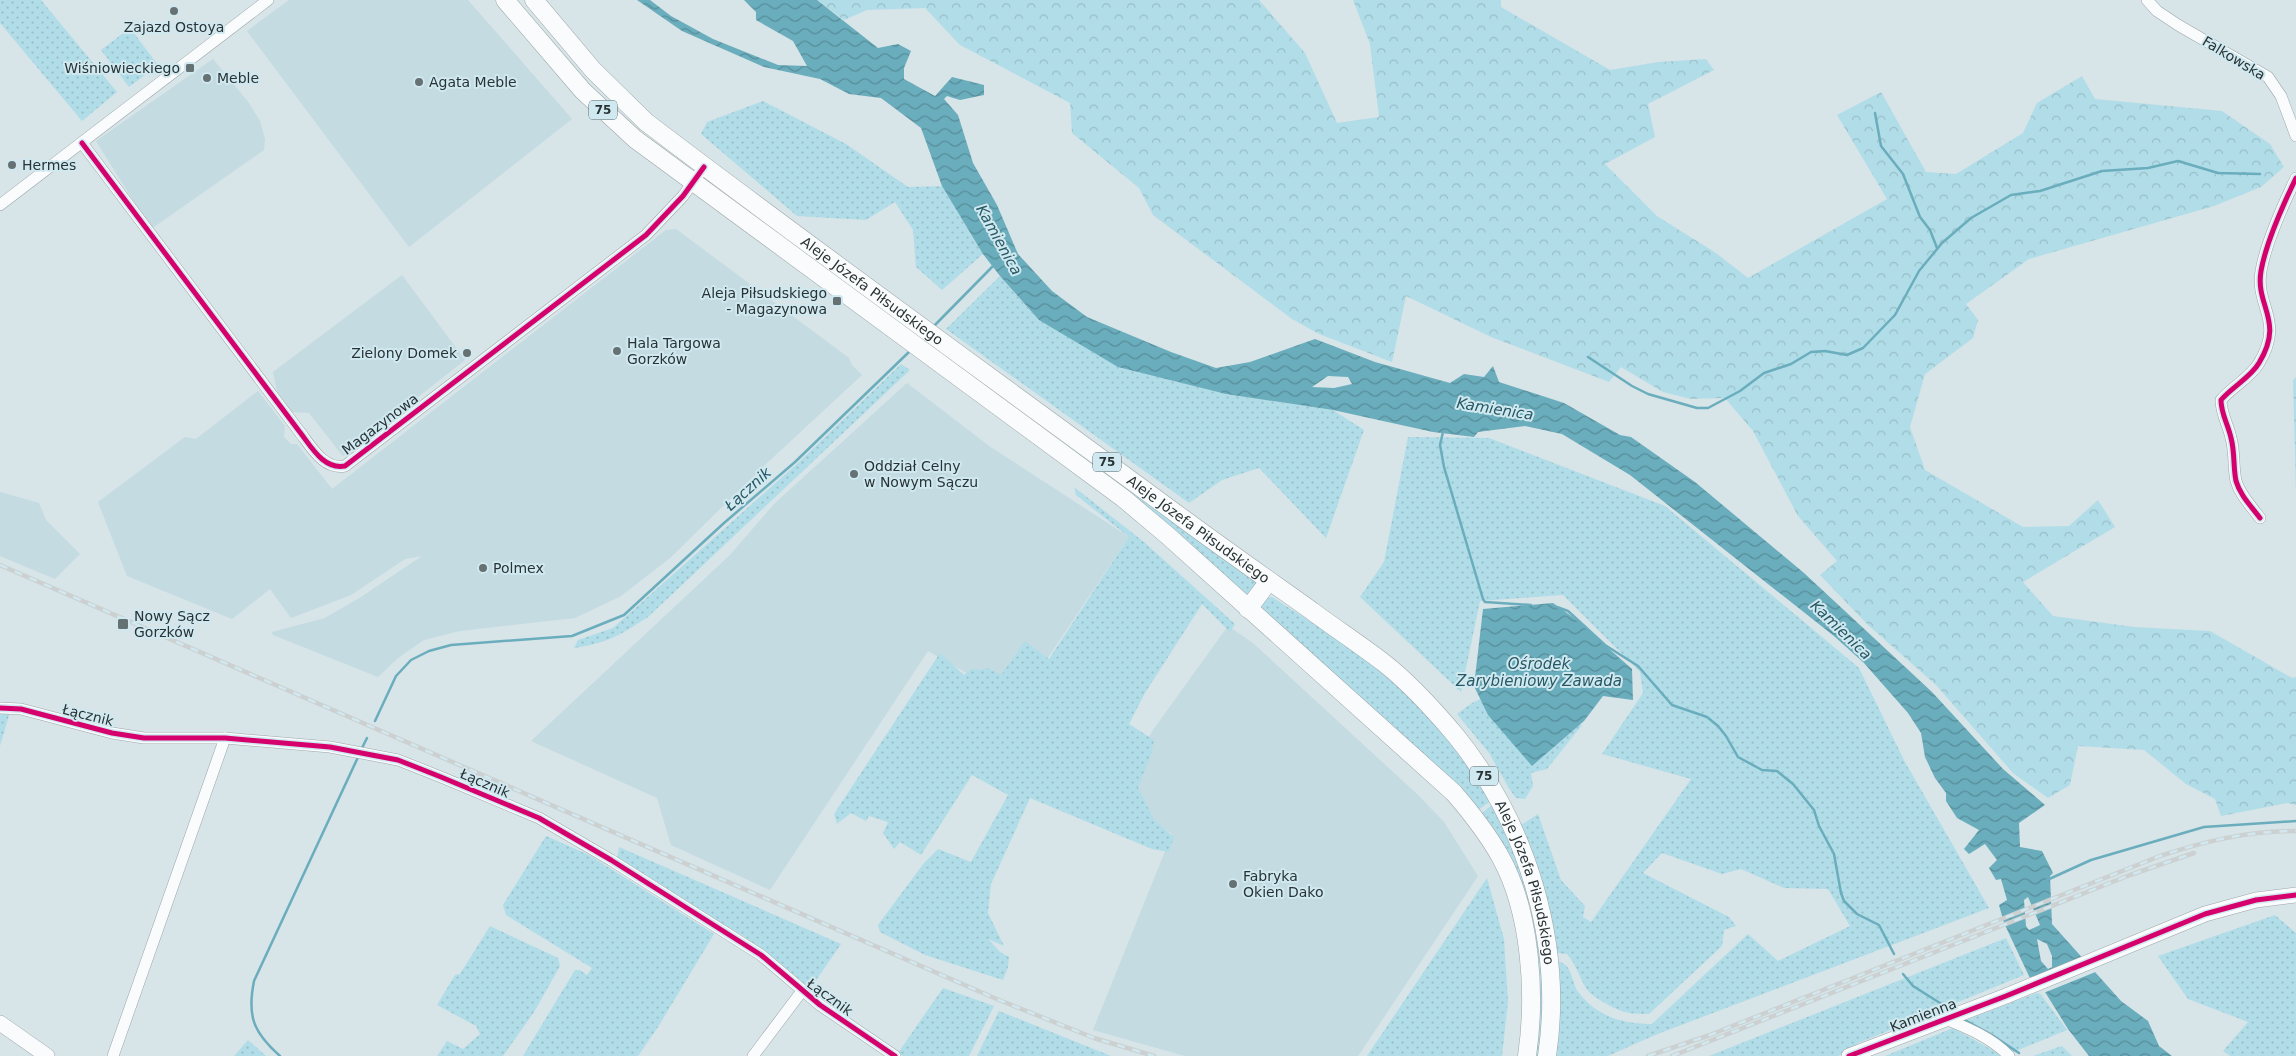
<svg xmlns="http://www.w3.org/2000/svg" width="2296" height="1056" font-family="'DejaVu Sans',sans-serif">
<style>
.built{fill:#c3dbe1}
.grass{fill:url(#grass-dots)}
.forest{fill:url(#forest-crowns)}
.water{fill:url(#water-waves);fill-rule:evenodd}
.pier{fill:#d7e4e8}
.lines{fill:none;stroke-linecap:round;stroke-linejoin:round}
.stream{stroke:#6aadbc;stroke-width:2.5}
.street-casing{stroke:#9ca6a9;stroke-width:12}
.secondary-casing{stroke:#9ca6a9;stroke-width:16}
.primary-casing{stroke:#9ca6a9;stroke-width:19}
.street{stroke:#f9fbfc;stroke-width:11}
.secondary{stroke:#f9fbfc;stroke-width:15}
.primary{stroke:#f9fbfc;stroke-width:18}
.rail-casing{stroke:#ccd0d0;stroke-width:4.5}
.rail{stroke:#d0e8ef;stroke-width:2.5;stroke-dasharray:8;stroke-linecap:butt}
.cycleway-casing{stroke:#d0e8ef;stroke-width:8}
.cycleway{stroke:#d6006c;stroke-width:5}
.poi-dot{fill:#667174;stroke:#d0e8ef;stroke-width:2}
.labels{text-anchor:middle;stroke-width:4;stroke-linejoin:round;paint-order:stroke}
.shield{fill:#d0e8ef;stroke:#5b696d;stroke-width:1}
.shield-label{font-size:12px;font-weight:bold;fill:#293335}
.poi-label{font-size:14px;fill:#293335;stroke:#d0e8ef;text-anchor:start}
.street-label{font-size:14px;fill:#293335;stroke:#d0e8ef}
.water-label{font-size:15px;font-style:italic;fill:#275965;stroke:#d0e8ef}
</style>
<defs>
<pattern id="grass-dots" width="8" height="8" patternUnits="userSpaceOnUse" patternTransform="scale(1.25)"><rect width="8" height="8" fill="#b1dde8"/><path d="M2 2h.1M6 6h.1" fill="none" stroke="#98bec8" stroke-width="1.8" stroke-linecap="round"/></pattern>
<pattern id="forest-crowns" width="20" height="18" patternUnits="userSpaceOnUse" patternTransform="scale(1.25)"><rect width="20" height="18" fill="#b1dde8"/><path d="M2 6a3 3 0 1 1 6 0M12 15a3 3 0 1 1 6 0" fill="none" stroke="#98bec8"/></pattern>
<pattern id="water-waves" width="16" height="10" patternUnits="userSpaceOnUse" patternTransform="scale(1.25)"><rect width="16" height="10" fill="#6aadbc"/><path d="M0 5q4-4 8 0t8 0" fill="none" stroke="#578d9a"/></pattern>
</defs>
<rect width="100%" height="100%" fill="#d7e4e8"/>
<g class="built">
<path d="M 289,0 L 468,0 L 572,119 L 409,247 L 247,31 Z"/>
<path d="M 213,59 L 249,103 L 260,121 L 265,139 L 264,150 L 151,229 L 96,141 Z"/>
<path d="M 676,229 L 849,358 L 852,365 L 862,375 L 767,463 L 670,558 L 621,596 L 575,618 L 460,631 L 424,640 L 398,658 L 378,677 L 273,635 L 272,632 L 325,618 L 361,597 L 422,556 L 405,559 L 351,595 L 291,618 L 270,589 L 232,619 L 127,576 L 98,502 L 185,437 L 196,439 L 258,391 L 285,426 L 284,437 L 291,444 L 297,444 L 332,489 L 666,230 Z"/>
<path d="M 402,275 L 465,360 L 343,456 L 309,413 L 292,412 L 277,391 L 273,372 Z"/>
<path d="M 907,383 L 989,446 L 1129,537 L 1018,702 L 928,651 L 770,890 L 671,845 L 657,798 L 531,741 L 730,555 L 774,504 Z"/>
<path d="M 0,492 L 39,503 L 46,520 L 80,554 L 55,579 L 0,556 Z"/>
<path d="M 1228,626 L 1253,643 L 1418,795 L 1444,822 L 1478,876 L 1358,1056 L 1185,1056 L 1093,1030 L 1172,834 L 1163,828 L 1106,807 L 1153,730 Z"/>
</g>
<g class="grass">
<path d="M 0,0 L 41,0 L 117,92 L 82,121 L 0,23 Z"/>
<path d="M 130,28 L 158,65 L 129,87 L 101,50 Z"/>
<path d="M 763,101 L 846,144 L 908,187 L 942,186 L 983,254 L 942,290 L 916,267 L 913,230 L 895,202 L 866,220 L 797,216 L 701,134 L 707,122 Z"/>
<path d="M 1000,276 L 1039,320 L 1226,394 L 1333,410 L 1364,430 L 1326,538 L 1259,468 L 1222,480 L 1189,503 L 946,329 Z"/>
<path d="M 901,364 L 910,370 L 648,617 C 620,635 608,643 574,648 L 578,640 L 613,628 L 799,462 Z"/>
<path d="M 1023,409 L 1256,582 L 1256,586 L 1251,594 L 1244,595 L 1016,412 Z"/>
<path d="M 1408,437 L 1489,438 L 1665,506 L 1859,668 L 1905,762 L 1989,908 L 1655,1035 L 1608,1056 L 1553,1056 L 1555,961 C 1574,962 1570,982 1579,993 C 1598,1017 1623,1024 1652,1024 L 1748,934 L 1778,961 L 1850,926 L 1828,889 L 1784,888 L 1741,869 L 1722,874 L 1662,853 L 1643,873 L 1729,917 L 1736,926 L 1724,930 L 1722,946 L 1649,1014 C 1641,1014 1632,1014 1625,1012 C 1616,1010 1590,996 1586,988 C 1579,977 1577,966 1567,954 L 1556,953 L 1516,821 L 1523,824 L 1538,814 L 1561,880 L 1585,906 L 1583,917 L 1591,922 L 1691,779 L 1602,754 L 1643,693 L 1640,672 L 1563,595 L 1480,601 L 1461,692 L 1360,597 L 1384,562 Z"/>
<path d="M 1074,487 L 1144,542 L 1235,624 L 1230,632 L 1202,604 L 1145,693 L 1129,724 L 1154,740 L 1151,755 L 1138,787 L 1154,820 L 1174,837 L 1169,852 L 1152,849 L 1030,798 L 991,884 L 988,913 L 1004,946 L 988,939 L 1000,952 L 1009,957 L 1008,967 L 1003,980 L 925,955 L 880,932 L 878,925 L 924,863 L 938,849 L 971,862 L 1008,795 L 972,775 L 921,855 L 900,842 L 894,849 L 883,833 L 888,822 L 869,816 L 866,821 L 851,813 L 837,824 L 834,814 L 940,653 L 964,675 L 971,669 L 980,670 L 988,668 L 1001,675 L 1025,641 L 1049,659 L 1129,537 L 1076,495 Z"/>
<path d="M 1272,597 L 1367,658 L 1432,716 L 1492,800 L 1477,811 L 1261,611 C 1261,603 1264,598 1272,597 Z"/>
<path d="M 1489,695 L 1558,720 L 1582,725 L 1547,769 L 1531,773 L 1533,786 L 1525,799 L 1516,798 L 1510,790 L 1489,753 L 1457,714 L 1472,703 Z"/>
<path d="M 0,712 L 10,712 L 0,746 Z"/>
<path d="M 1494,803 L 1505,825 L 1532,903 L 1547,989 L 1541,1056 L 1531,1056 L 1534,962 L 1480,815 Z"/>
<path d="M 546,836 L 589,855 L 714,934 L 658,1027 L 638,1056 L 523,1056 L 575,970 L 580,970 L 587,975 L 592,968 L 506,915 L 503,905 Z"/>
<path d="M 619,847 L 841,944 L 810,989 L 786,968 L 745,937 L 670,894 L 617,859 Z"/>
<path d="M 1487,878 L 1504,939 L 1508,1002 L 1502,1056 L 1367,1056 Z"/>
<path d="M 2275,915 L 2296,933 L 2296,1056 L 2230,1056 L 2223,1051 L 2248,1022 L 2188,999 L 2158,956 Z"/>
<path d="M 490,926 L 558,958 L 560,966 L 534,1012 L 503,1056 L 437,1056 L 447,1041 L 463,1049 L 480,1034 L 476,1026 L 437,1005 L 455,975 L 460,974 Z"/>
<path d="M 2006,938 L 2024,975 L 1856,1044 L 1857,1048 L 1838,1056 L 1709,1056 Z"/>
<path d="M 943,988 L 994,1006 L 969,1056 L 903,1056 L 898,1053 Z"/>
<path d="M 2039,992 L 2067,1030 L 2011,1053 L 2003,1041 L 1964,1021 Z"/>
<path d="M 999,1011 L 1111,1056 L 977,1056 Z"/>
<path d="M 1953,1028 L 2003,1056 L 1885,1056 Z"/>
<path d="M 248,1040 L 266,1056 L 234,1056 Z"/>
<path d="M 2062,1046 L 2072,1056 L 2033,1056 Z"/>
</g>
<g class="forest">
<path d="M 817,0 L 1259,0 L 1305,53 L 1337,123 L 1379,117 L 1370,44 L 1353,0 L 1501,0 L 1501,7 L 1610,70 L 1658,62 L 1706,59 L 1714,70 L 1648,104 L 1655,137 L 1605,164 L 1657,216 L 1716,253 L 1748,278 L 1887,199 L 1837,115 L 1881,92 L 1926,172 L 1956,174 L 2023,133 L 2037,103 L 2082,76 L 2095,99 L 2222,111 L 2270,144 L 2284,167 L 2261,187 L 2214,206 L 2029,259 L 1966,304 L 1978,320 L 1973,338 L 1925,374 L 1910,427 L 1925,470 L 2023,527 L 2069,526 L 2098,500 L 2115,527 L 2023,582 L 2053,616 L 2134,627 L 2210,631 L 2292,678 L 2296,677 L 2296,805 L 2287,803 L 2221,816 L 2215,799 L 2186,784 L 2144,750 L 2078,746 L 2070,785 L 2048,798 L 2013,773 L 1936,685 L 1868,625 L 1820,575 L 1837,561 L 1798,516 L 1753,431 L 1725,398 L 1691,399 L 1663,392 L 1621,367 L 1609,382 L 1491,337 L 1406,296 L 1392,362 L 1319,334 L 1292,319 L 1153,215 L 1139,188 L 1072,133 L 1070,103 L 960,45 L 925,8 L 867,10 L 844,20 Z"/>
<path d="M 2296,377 L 2296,493 L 2293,380 Z"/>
</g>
<g class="water">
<path d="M 637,0 L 650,0 L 671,16 L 713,39 L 778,65 L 807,66 L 793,41 L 756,20 L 756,12 L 744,0 L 817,0 L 878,48 L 898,44 L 911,51 L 904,68 L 904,79 L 935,96 L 952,77 L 984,85 L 984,95 L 960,100 L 947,96 L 944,99 L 958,115 L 973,163 L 997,205 L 1018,254 L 1052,291 L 1087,317 L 1171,352 L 1216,368 L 1250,362 L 1315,339 L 1375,362 L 1450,383 L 1464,374 L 1484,377 L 1493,366 L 1499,382 L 1564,403 L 1620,435 L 1631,437 L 1695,482 L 1804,573 L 1932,692 L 2003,769 L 2045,805 L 2019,823 L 2020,847 L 2042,851 L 2053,873 L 2050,876 L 2052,924 L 2121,1001 L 2148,1021 L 2159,1046 L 2172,1056 L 2089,1056 L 2068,1029 L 2045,992 L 2036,991 L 2004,923 L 1999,905 L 2007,900 L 2001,879 L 1996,880 L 1989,868 L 1997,860 L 1985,844 L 1969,854 L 1964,849 L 1979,830 L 1957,818 L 1946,801 L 1946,793 L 1935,778 L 1925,757 L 1921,733 L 1908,713 L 1864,663 L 1834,636 L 1630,475 L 1562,434 L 1525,426 L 1478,432 L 1474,437 L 1433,432 L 1333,410 L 1226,394 L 1118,367 L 1039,320 L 1000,276 L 983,254 L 942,186 L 921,128 L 881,98 L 849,94 L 820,79 L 764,67 L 682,31 ZM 1328,376 L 1348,377 L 1352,384 L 1334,388 L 1312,387 ZM 2028,897 L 2040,925 L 2029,930 L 2026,926 L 2024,900 ZM 2037,939 L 2047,944 L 2052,956 L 2052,967 L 2048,969 L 2041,961 Z"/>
<path d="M 1553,603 L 1574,618 L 1632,669 L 1633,700 L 1603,696 L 1584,721 L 1532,766 L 1488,715 L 1474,686 L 1483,609 Z"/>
</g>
<path class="pier" d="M 2084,956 L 2098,971 L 2041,994 L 2034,992 L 2028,979 Z"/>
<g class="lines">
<g class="stream">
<path d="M 1875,113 L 1881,146 L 1903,174 L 1920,217 L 1930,230 L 1937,248"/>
<path d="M 933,327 L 994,265"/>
<path d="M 1588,357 L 1632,386 L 1648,394 L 1697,408 L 1708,408 L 1740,391 L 1764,373 L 1791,364 L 1811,352 L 1825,351 L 1847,355 L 1863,348 L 1895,315 L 1919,271 L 1942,243 L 1971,218 L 2011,195 L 2040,191 L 2102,171 L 2148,168 L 2178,161 L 2218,173 L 2260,174"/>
<path d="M 1443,432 L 1440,445 L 1444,467 L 1483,599 L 1485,602 L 1531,605"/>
<path d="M 1557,607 L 1568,611 L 1605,645 L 1638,666 L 1672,705 L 1707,717 L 1718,726 L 1726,736 L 1738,757 L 1762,770 L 1777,771 L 1793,784 L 1814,810 L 1819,826 L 1834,854 L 1841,893 L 1844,901 L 1857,914 L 1879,925 L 1894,954"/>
<path d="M 375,721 L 396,676 L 411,660 L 429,651 L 451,645 L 572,636 L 624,615 L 724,523 L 795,462 L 910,351"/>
<path d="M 361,750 L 367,738"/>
<path d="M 2047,880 L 2091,860 L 2204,827 L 2296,821"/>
<path d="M 1903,974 L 1913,986 L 1951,1010"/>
<path d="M 1963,1019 L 1992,1035 L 2019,1053"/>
<path d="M 280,1056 C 253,1032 247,1016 254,981 L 359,755"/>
</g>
<g class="street-casing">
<g id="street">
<path d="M 2147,0 L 2157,11 L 2178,25 L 2268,77 L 2281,96 L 2296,136"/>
<path d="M 82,143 L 299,431 C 311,446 323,470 345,466 L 646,235 L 683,196 L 704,167"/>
<path d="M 0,205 L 268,0"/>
<path d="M 2260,518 C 2251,506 2240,495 2236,481 C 2233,467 2235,452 2231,438 C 2228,424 2221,414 2221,400 C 2232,387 2251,377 2259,363 C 2285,320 2255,307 2261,271 C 2266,242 2283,205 2296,178"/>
<path d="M 0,708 L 21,709 L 112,733 L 144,738 L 225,738 L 330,747 L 398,760 L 441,777 L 539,818 L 611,860 L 761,955 L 820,1005 L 895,1056"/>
<path d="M 1945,1019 C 1968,1028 1992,1038 2009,1056"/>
<path d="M 113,1056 L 225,738"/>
<path d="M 753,1056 L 802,991"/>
</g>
</g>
<g class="secondary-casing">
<g id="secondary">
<path d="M 0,1023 L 47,1056"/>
<path d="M 1849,1056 L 2006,996 L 2205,914 L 2256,900 L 2296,895"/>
</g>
</g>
<g class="primary-casing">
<g id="primary">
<path d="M 505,0 L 583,91 L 635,139 L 1123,498 L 1167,535 L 1454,793 C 1472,814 1488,834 1501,858 C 1531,913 1536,995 1527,1056"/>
<path id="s1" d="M 534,0 L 593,70 L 646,122 C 823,257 1005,387 1185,520 C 1227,551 1270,581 1312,611 C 1336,629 1361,645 1384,663 C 1411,684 1435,711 1456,736 C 1527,824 1564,944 1547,1056"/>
<path d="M 1248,609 L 1269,581"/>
</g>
</g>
<use href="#street" class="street"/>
<use href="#secondary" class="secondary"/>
<use href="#primary" class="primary"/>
<g class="rail-casing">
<g id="rail">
<path d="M 0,565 L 999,1000 L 1094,1038 L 1154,1056"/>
<path d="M 1648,1056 L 1710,1035 L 2160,856 C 2205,841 2248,831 2296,831"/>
<path d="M 1672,1056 L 2130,875 L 2194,853"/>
</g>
</g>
<use href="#rail" class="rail"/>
<g class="cycleway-casing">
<g id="cycleway">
<path d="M 82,143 L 299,431 C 311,446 323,470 345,466 L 646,235 L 683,196 L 704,167"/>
<path d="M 2260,518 C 2251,506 2240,495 2236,481 C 2233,467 2235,452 2231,438 C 2228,424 2221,414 2221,400 C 2232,387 2251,377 2259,363 C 2285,320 2255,307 2261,271 C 2266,242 2283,205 2296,178"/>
<path d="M 0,708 L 21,709 L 112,733 L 144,738 L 225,738 L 330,747 L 398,760 L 441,777 L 539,818 L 611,860 L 761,955 L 820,1005 L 895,1056"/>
<path d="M 1849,1056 L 2006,996 L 2205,914 L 2256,900 L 2296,895"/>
</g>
</g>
<use href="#cycleway" class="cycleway"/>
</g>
<g class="poi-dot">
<circle cx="174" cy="11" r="5"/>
<rect x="185" y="63" width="10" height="10" rx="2.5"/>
<circle cx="207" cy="78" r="5"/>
<circle cx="419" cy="82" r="5"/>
<circle cx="12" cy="165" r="5"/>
<rect x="832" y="296" width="10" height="10" rx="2.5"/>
<circle cx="617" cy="351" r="5"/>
<circle cx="467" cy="353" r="5"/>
<circle cx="854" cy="474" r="5"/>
<circle cx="483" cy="568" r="5"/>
<rect x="117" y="618" width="12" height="12" rx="2.5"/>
<circle cx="1233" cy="884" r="5"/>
</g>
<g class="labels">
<g class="shield">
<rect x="589" y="100.5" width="28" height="19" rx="4"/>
<rect x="1093" y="452.5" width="28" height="19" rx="4"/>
<rect x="1470" y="766.5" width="28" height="19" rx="4"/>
</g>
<g class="shield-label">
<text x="603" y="114">75</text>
<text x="1107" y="466">75</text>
<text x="1484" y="780">75</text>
</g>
<g class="poi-label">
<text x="174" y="32" text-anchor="middle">Zajazd Ostoya</text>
<text x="180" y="73" text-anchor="end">Wiśniowieckiego</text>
<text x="217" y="83">Meble</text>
<text x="429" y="87">Agata Meble</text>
<text x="22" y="170">Hermes</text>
<text x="827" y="298" text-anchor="end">Aleja Piłsudskiego<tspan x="827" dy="16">- Magazynowa</tspan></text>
<text x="627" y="348">Hala Targowa<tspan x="627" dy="16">Gorzków</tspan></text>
<text x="457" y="358" text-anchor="end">Zielony Domek</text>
<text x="864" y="471">Oddział Celny<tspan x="864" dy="16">w Nowym Sączu</tspan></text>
<text x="493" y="573">Polmex</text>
<text x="134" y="621">Nowy Sącz<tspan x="134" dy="16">Gorzków</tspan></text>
<text x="1243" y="881">Fabryka<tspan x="1243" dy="16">Okien Dako</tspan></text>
</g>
<g class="street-label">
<text transform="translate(2234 58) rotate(31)" y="5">Falkowska</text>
<text dy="5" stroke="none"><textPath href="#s1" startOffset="448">Aleje Józefa Piłsudskiego</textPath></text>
<text transform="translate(380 424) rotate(-37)" y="5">Magazynowa</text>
<text dy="5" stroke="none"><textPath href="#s1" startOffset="852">Aleje Józefa Piłsudskiego</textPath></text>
<text transform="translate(88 715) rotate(14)" y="5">Łącznik</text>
<text transform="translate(485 783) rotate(23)" y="5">Łącznik</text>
<text dy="5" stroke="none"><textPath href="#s1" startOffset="1348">Aleje Józefa Piłsudskiego</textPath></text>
<text transform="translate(830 997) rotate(36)" y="5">Łącznik</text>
<text transform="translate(1923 1015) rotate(-21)" y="5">Kamienna</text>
</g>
<g class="water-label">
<text transform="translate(999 240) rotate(61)" y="5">Kamienica</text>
<text transform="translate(1495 409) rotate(9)" y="5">Kamienica</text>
<text transform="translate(748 489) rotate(-42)" y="5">Łącznik</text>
<text transform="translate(1841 630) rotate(44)" y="5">Kamienica</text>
<text x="1539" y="669">Ośrodek<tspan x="1539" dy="17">Zarybieniowy Zawada</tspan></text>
</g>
</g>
</svg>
